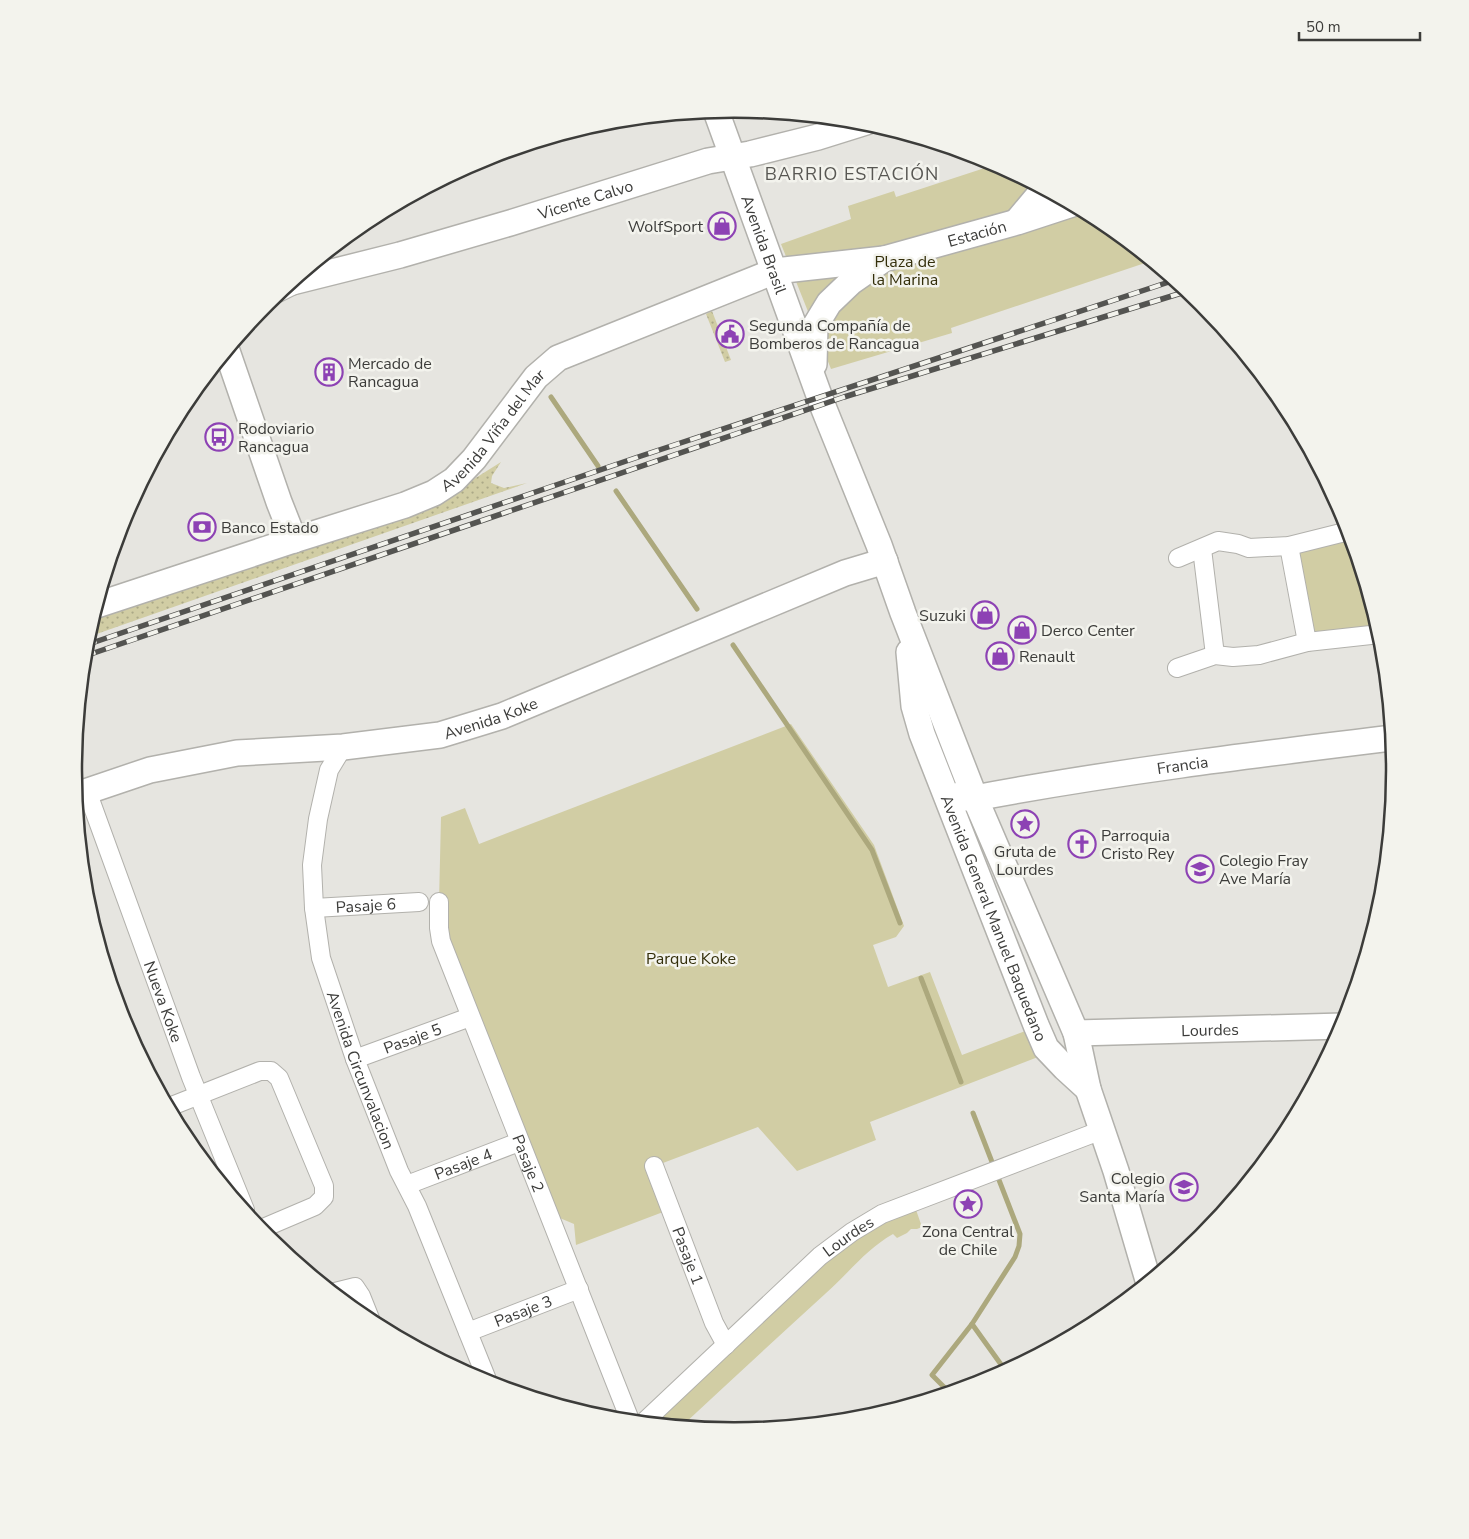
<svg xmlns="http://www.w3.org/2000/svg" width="1469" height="1539" font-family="'Nunito Sans',sans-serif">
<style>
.grass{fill:url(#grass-dots)}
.park{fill:#d1cda4}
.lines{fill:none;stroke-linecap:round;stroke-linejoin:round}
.stream{stroke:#aca87d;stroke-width:5}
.street-casing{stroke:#b2b1ac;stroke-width:20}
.secondary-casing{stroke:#b2b1ac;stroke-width:28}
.street{stroke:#fff;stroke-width:18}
.secondary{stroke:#fff;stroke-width:25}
.rail-casing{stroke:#545451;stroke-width:5.5}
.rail{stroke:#f3f3ed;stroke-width:4;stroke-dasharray:11;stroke-linecap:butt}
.labels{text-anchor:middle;stroke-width:5;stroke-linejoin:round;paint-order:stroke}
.street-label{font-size:16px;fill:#3c3c3a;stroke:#f3f3ed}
.poi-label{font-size:16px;fill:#3c3c3a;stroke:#f3f3ed;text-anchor:start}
.park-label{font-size:16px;fill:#332e0a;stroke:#f3f3ed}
.neighbourhood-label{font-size:18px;letter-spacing:1px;fill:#585753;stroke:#f3f3ed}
.rim{fill:none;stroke:#3c3c3a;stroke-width:2.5}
</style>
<defs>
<pattern id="grass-dots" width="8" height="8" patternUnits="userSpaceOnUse" patternTransform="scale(1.25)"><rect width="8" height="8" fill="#d1cda4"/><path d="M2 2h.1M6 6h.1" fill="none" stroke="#aba887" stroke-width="1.8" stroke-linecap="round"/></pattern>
</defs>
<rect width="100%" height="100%" fill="#e6e5e0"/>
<g class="grass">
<path d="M 712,311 L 731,360 L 725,362 L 706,314 Z"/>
<path d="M 501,462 L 492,476 L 491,483 L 504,488 L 527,483 L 88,637 L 93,619 L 395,516 L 458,489 Z"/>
</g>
<g class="park">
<path d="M 997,164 L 1102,220 L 1151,261 L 951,328 L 952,333 L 831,369 L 781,244 L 851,219 L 848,206 L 894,191 L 896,197 Z"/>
<path d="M 1350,534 L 1379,628 L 1311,639 L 1292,549 Z"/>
<path d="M 791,724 L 874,845 L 904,926 L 896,937 L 873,945 L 888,987 L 930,972 L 962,1055 L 1028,1030 L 1038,1057 L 870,1122 L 876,1140 L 797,1171 L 758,1127 L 655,1166 L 671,1209 L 576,1245 L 574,1224 L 548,1213 L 441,941 L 439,902 L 441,817 L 465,808 L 479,844 Z"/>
<path d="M 915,1207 L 922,1227 L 917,1229 L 911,1229 L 907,1233 L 897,1238 L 893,1234 C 865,1250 849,1273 825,1294 C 778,1337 730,1381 683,1425 L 654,1422 L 828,1260 L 859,1236 Z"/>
</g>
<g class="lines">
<g class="stream">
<path d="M 551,397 L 598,466"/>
<path d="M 616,491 L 697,609"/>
<path d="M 733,645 L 872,850 L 900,923"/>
<path d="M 921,978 L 961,1082"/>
<path d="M 972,1324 L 1005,1370"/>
<path d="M 948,1391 L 932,1375 L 972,1324 L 1015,1257 L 1019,1246 L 1020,1234 L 973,1113"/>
</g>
<g class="street-casing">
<g id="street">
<path d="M 278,293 L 304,280"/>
<path d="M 1289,546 L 1307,642"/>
<path d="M 1202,549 L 1215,655"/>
<path d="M 1178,558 L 1218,541 L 1238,544 L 1249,548 L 1289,546 L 1349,531"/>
<path d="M 1177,668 L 1215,655 L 1233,657 L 1259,655 L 1307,642 L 1380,634"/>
<path id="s1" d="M 343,747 L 329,770 L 318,819 L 312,865 L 314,908 L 321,958 L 355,1059 L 399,1171 L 417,1206 L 488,1382"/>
<path id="s2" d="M 87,791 L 191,1077 L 245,1210"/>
<path id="s3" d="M 439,902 L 439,928 L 441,941 L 630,1420"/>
<path id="s4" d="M 314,908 L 419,902"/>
<path id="s5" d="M 355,1059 L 470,1017"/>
<path d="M 169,1107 L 260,1071 L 271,1071 L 279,1078 L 324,1186 L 324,1197 L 315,1206 L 261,1229"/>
<path id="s6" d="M 654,1166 L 714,1323 L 726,1345"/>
<path id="s7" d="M 407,1185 L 519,1142"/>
<path d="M 335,1292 L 355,1287 L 361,1296 L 371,1321"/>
<path id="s8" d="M 468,1332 L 579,1289"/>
<path id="s9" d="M 645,1421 L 820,1256 L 852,1232 L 882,1214 L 1102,1130"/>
</g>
</g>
<g class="secondary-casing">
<g id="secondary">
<path id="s10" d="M 716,111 L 824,409 L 879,545 L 903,613 L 975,798 L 1076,1033 L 1088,1089 L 1116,1171 L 1148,1280"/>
<path d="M 1018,220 L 1044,189"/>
<path id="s11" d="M 292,282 L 400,255 L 510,223 L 708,161 L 750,154 L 818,137 L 866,122"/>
<path d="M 227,351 L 279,502 L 294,540"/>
<path id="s12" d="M 814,364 L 815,326 L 829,303 L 851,282 L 884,259 L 1017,222 L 1072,204"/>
<path id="s13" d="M 97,605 L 294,540 L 405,505 L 434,493 L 454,480 L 474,459 L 536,377 L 558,358 L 775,271 L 884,259"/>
<path id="s14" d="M 909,652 L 914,706 L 922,734 L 1036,1025 L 1046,1048 L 1065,1068 L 1088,1089"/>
<path id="s15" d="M 76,795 L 150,770 L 237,753 L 343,747 L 440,735 L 502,716 L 845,573 L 885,561"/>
<path id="s16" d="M 960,795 L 965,798 L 975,798 C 1113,772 1253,755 1392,738"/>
<path id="s17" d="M 1076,1033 L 1343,1026"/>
</g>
</g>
<use href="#street" class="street"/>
<use href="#secondary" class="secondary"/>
<g class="rail-casing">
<g id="rail">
<path d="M 86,645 L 641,456 L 1175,280"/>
<path d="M 85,656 L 844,397 L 1188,291"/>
</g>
</g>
<use href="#rail" class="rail"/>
</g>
<defs>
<g id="shop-ring" transform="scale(1.4375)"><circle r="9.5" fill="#f3f3ed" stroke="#8d42b4" stroke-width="1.5"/><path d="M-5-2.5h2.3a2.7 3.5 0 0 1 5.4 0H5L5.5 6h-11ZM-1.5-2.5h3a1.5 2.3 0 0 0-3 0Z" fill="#8d42b4"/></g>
<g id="civic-ring" transform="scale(1.4375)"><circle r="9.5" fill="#f3f3ed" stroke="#8d42b4" stroke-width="1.5"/><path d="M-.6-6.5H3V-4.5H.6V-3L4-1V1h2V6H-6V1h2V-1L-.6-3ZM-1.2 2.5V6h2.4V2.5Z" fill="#8d42b4"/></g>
<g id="building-ring" transform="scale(1.4375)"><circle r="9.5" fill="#f3f3ed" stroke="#8d42b4" stroke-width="1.5"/><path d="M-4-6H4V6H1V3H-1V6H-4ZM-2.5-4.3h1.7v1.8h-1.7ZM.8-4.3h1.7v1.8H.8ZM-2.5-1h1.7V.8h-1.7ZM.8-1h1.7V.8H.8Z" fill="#8d42b4"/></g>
<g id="bus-ring" transform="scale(1.4375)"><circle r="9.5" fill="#f3f3ed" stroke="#8d42b4" stroke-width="1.5"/><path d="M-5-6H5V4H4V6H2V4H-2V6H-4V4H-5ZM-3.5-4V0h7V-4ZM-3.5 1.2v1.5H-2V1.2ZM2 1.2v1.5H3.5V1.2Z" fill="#8d42b4"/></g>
<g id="bank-ring" transform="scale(1.4375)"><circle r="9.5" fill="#f3f3ed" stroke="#8d42b4" stroke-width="1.5"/><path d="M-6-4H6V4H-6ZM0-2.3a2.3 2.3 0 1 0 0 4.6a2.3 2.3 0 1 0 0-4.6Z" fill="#8d42b4"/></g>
<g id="sight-ring" transform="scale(1.4375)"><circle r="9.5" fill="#f3f3ed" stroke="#8d42b4" stroke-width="1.5"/><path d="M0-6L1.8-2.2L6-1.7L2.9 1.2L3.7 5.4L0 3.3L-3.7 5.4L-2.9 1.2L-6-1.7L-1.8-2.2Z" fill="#8d42b4"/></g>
<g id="church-ring" transform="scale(1.4375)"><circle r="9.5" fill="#f3f3ed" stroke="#8d42b4" stroke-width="1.5"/><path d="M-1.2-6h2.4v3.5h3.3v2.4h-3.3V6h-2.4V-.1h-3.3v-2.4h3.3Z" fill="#8d42b4"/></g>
<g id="school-ring" transform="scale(1.4375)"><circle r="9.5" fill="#f3f3ed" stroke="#8d42b4" stroke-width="1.5"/><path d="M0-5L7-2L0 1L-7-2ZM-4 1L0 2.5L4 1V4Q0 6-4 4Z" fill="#8d42b4"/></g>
</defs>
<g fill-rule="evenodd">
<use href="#shop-ring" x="722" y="226"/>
<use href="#civic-ring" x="730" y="334"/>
<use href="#building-ring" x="329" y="372"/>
<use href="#bus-ring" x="219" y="437"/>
<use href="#bank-ring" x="202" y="527"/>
<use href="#shop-ring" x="985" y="615"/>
<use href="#shop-ring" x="1022" y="630"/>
<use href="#shop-ring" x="1000" y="656"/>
<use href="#sight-ring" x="1025" y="824"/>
<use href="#church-ring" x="1082" y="844"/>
<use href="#school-ring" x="1200" y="869"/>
<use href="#school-ring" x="1184" y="1187"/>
<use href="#sight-ring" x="968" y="1204"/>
</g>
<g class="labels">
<g class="street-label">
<text dy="6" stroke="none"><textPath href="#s11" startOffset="305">Vicente Calvo</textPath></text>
<text dy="6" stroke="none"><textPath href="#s12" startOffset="232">Estación</textPath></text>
<text dy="6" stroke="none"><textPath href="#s10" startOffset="142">Avenida Brasil</textPath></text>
<text dy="6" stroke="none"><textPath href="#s13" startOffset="442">Avenida Viña del Mar</textPath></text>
<text dy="6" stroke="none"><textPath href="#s15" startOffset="424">Avenida Koke</textPath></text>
<text dy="6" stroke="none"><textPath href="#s16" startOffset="226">Francia</textPath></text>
<text dy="6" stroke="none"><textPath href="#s4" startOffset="52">Pasaje 6</textPath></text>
<text dy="6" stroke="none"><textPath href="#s14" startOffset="281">Avenida General Manuel Baquedano</textPath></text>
<text dy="6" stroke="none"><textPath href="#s2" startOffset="224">Nueva Koke</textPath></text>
<text dy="6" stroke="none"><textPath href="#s17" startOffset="134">Lourdes</textPath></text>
<text dy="6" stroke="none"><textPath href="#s5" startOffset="61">Pasaje 5</textPath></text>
<text dy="6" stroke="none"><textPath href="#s1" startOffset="336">Avenida Circunvalacion</textPath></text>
<text dy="6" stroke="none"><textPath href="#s3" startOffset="278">Pasaje 2</textPath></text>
<text dy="6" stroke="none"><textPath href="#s7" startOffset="60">Pasaje 4</textPath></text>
<text dy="6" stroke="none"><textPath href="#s9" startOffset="275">Lourdes</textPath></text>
<text dy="6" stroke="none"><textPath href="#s6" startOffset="96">Pasaje 1</textPath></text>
<text dy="6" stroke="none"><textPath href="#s8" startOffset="59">Pasaje 3</textPath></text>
</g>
<g class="poi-label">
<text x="703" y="232" text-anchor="end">WolfSport</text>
<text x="749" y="331">Segunda Compañía de<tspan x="749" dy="18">Bomberos de Rancagua</tspan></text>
<text x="348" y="369">Mercado de<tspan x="348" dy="18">Rancagua</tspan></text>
<text x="238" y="434">Rodoviario<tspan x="238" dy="18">Rancagua</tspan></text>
<text x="221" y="533">Banco Estado</text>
<text x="966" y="621" text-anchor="end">Suzuki</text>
<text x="1041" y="636">Derco Center</text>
<text x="1019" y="662">Renault</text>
<text x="1101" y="841">Parroquia<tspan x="1101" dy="18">Cristo Rey</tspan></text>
<text x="1025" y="857" text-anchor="middle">Gruta de<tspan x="1025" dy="18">Lourdes</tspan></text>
<text x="1219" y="866">Colegio Fray<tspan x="1219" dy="18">Ave María</tspan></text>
<text x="1165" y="1184" text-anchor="end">Colegio<tspan x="1165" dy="18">Santa María</tspan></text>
<text x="968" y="1237" text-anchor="middle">Zona Central<tspan x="968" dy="18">de Chile</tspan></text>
</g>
<g class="park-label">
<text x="905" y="267">Plaza de<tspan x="905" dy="18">la Marina</tspan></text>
<text x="691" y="964">Parque Koke</text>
</g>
<g class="neighbourhood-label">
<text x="852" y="180">BARRIO ESTACIÓN</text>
</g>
</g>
<path d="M0 0H1469V1539H0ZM82 770a652 652 0 1 1 1304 0a652 652 0 1 1-1304 0Z" fill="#f3f3ed" fill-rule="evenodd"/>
<path class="rim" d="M82 770a652 652 0 1 1 1304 0a652 652 0 1 1-1304 0Z"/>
<path d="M1299 32v8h121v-8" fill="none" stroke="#3c3c3a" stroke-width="2.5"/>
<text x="1306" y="32" font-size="15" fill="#3c3c3a" stroke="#f3f3ed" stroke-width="4" paint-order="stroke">50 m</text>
</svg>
